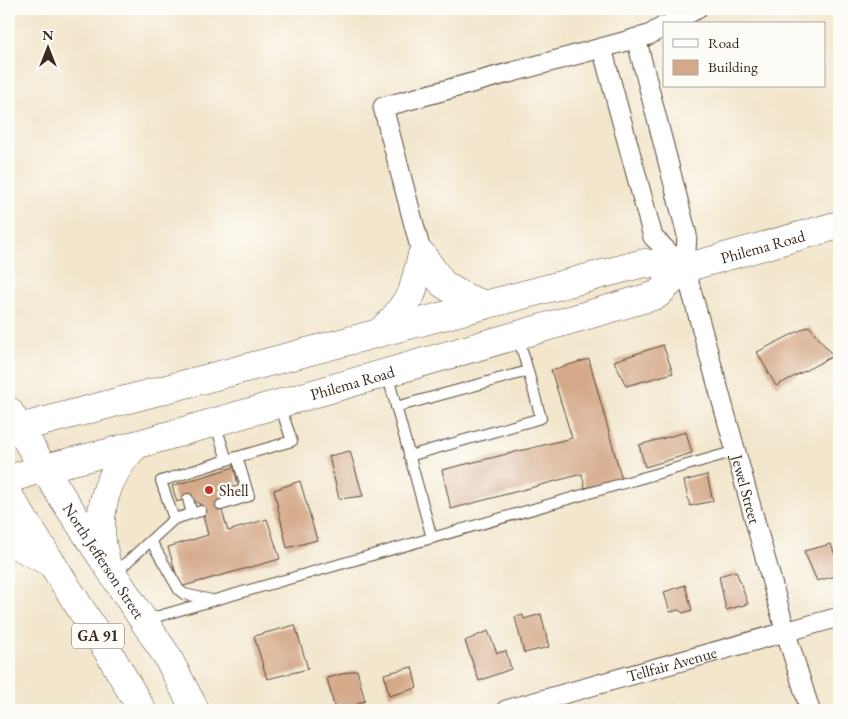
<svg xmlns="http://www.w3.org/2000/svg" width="848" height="719" font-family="'EB Garamond',serif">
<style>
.building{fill:#d4a888}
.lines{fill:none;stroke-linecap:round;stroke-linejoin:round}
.service-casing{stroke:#564638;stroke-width:12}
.minor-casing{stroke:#564638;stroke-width:21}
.secondary-casing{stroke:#564638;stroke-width:29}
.primary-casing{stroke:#564638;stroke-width:29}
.motorway-casing{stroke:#564638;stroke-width:29}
.service{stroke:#fff;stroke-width:10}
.minor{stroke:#fff;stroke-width:19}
.secondary{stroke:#fff;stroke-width:28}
.primary{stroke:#fff;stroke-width:28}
.motorway{stroke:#fff;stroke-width:28}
.poi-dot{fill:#c8321e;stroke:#fdfcf7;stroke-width:2}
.labels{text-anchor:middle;stroke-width:5;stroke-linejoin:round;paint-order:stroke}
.shield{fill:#fdfcf7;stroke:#75695f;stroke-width:1}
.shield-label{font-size:15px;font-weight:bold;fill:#3b2a1e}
.street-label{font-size:16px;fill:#3b2a1e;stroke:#fdfcf7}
.poi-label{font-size:16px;fill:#3b2a1e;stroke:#fdfcf7;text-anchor:start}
</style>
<rect width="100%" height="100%" fill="#fdfcf7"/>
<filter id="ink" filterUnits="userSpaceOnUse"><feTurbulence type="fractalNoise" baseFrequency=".02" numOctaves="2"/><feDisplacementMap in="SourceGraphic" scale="10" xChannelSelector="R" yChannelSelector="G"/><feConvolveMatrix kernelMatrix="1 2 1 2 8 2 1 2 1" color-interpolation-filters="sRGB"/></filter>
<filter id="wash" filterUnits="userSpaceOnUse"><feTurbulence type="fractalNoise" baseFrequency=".0096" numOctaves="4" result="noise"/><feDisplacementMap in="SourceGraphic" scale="20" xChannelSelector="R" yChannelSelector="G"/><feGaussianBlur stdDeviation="1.12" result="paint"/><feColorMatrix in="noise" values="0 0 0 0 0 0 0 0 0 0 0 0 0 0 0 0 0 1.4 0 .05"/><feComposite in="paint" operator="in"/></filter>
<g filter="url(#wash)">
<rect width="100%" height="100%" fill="#f2e6cc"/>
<g id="blocks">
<g class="building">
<path d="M 809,326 L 833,356 L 776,386 L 757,352 Z"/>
<path d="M 663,345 L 673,373 L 626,386 L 614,361 Z"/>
<path d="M 589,359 L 622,480 L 585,488 L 582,474 L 451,509 L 442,470 L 572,438 L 551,370 Z"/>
<path d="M 686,432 L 692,453 L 645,467 L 639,445 Z"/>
<path d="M 350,451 L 363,496 L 339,499 L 329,456 Z"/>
<path d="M 234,467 L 238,486 L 226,489 L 219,501 L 228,531 L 267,519 L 280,559 L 180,587 L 168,547 L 208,535 L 200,504 L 189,498 L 177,502 L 172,486 Z"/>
<path d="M 707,475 L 713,501 L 690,506 L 684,481 Z"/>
<path d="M 300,481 L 317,540 L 287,548 L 274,490 Z"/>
<path d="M 831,544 L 839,568 L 839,575 L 817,581 L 804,551 Z"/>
<path d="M 736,571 L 748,604 L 726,610 L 719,576 Z"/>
<path d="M 685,585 L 692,610 L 683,613 L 679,610 L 670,612 L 664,592 Z"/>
<path d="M 541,614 L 549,647 L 524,653 L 515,617 L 523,615 L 524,619 Z"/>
<path d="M 295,625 L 308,669 L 267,679 L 254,636 Z"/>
<path d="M 488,631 L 497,653 L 506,651 L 511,669 L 479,681 L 465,641 Z"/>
<path d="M 412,667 L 417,688 L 389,696 L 384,674 Z"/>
<path d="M 357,670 L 365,701 L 358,703 L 360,710 L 346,710 L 346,709 L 335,710 L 327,678 Z"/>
<path d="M 675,704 L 677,710 L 658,710 Z"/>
</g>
</g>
</g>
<g filter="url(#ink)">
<use href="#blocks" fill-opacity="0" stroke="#564638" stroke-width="1"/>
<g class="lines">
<g class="service-casing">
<g id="service">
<path d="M 518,336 L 528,371"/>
<path d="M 387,373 L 432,538"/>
<path d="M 396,407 L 528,371 L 541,418 L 409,456"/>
<path d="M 215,423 L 227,460 L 237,457 L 249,496 L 221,505"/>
<path d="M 237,457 L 292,441 L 280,406"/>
<path d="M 226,489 L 229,502"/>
<path d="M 188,499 L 192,514"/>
<path d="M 201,511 L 174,519 L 161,481 L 227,460"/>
<path d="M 151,541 L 179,590 L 184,594 L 212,600"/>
<path d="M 114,574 L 174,519"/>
<path d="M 145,620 L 736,451"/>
</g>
</g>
<g class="minor-casing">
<g id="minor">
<path d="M 669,24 L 697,9"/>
<path id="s1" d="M 636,38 L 687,235 L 685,268 L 786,633 L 810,710"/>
<path d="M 602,48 L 653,237 L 685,268"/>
<path d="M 422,255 L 383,107 L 649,35 L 664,26"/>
<path id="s2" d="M 506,710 L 839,617"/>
</g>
</g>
<g class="secondary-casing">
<g id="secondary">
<path d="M 422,255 L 443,284 L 462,296 L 485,305"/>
<path d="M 380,332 L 396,316 L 412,293 L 422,255"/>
<path id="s3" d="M 9,411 L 19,428 L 644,263 L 685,268 L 839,225"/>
<path id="s4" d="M 44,468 L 111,452 L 657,295 L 685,268"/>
</g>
</g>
<g class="primary-casing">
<g id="primary">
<path id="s5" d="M 9,431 L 19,428 L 60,494 L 167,656 L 195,710"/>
<path d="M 9,479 L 44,468"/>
<path d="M 9,496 L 112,658 L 142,710"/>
<path d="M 105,556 C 94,514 106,475 136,445"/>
</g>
</g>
<g class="motorway-casing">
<path id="motorway" d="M 9,541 L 51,563"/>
</g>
<use href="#service" class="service"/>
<use href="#minor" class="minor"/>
<use href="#secondary" class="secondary"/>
<use href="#primary" class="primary"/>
<use href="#motorway" class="motorway"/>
</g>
</g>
<circle class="poi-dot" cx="209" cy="490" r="5"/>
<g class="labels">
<rect class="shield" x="72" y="623.5" width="52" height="25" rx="4"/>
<g class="shield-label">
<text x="98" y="641">GA 91</text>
</g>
<g class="street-label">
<text dy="6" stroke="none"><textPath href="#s3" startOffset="788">Philema Road</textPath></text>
<text dy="6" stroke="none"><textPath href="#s4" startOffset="320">Philema Road</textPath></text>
<text dy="6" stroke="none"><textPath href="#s1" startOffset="466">Jewel Street</textPath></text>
<text dy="6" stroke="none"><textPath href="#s5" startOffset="168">North Jefferson Street</textPath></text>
<text dy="6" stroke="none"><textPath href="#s2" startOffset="172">Tellfair Avenue</textPath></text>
</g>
<g class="poi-label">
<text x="219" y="496">Shell</text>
</g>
</g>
<rect width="848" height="719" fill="none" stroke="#fdfcf7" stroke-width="30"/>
<rect x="663" y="22" width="162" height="65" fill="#fdfcf7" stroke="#afa8a0"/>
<rect x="673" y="39" width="25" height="8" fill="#ffffff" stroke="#afa8a0"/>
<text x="708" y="48" font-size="15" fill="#3b2a1e">Road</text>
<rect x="673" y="60" width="25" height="15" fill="#d4a888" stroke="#afa8a0"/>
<text x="708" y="72" font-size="15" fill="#3b2a1e">Building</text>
<g transform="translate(48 48)" stroke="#fdfcf7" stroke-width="4" paint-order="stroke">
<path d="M0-4L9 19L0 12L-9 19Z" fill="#3b2a1e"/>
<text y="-8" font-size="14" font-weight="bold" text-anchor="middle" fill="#3b2a1e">N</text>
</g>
</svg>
